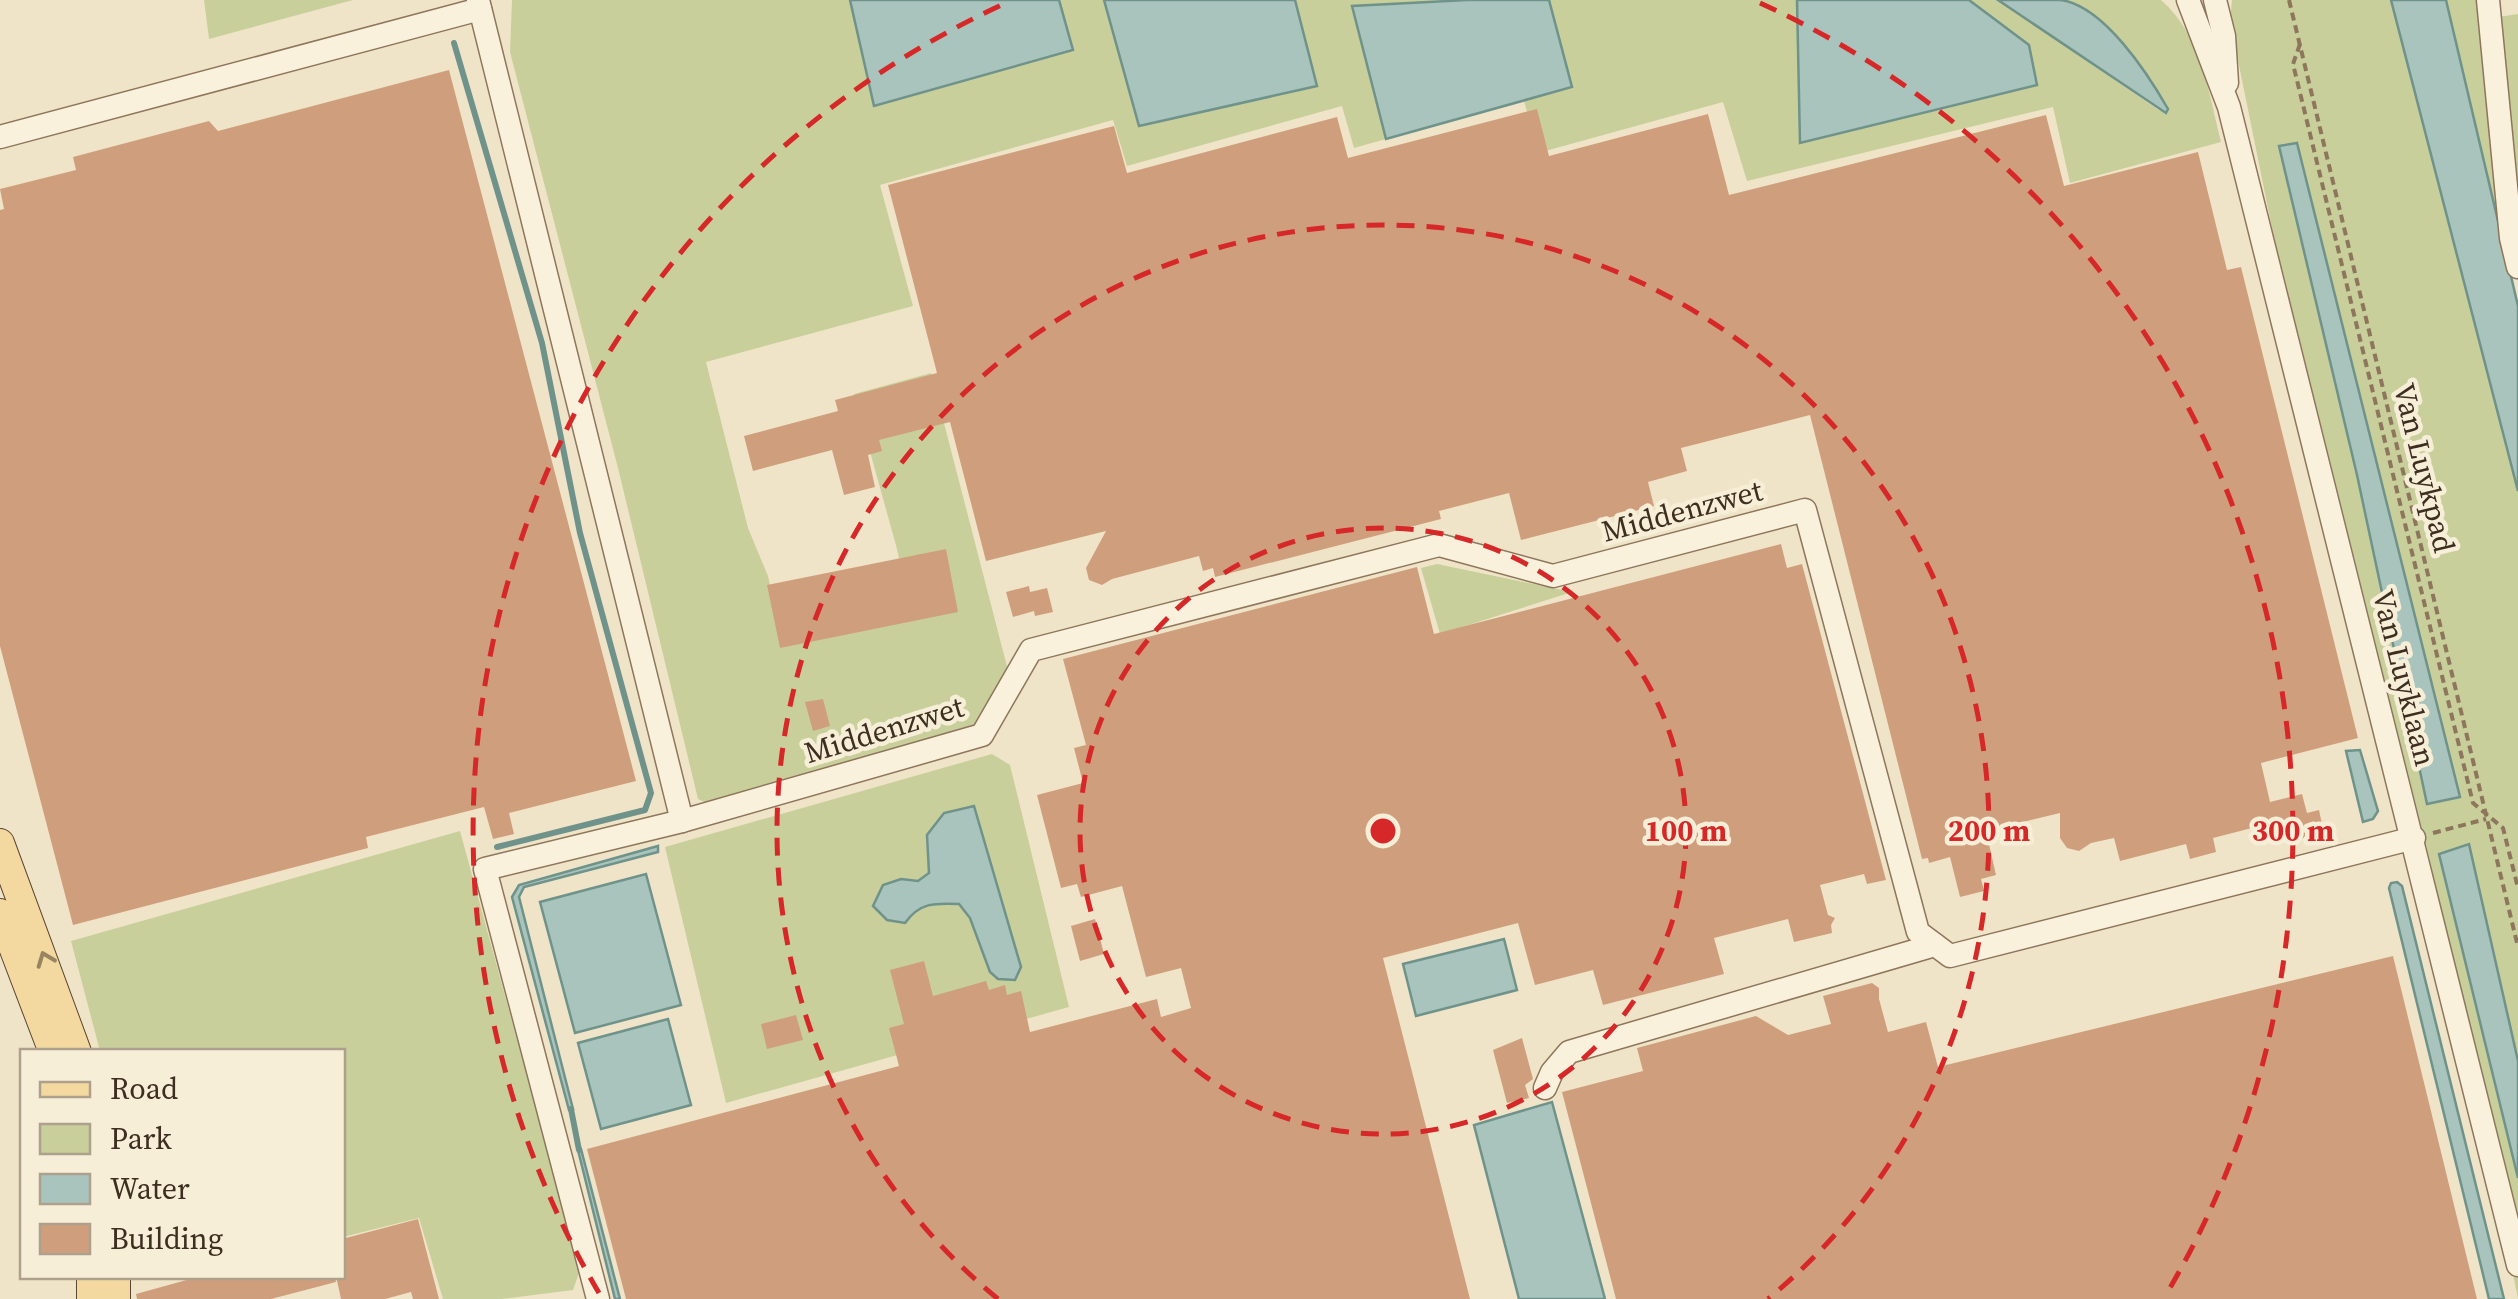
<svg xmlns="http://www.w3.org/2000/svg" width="2518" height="1299" font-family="'Source Serif 4',serif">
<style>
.green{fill:#c9cf9b;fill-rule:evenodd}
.water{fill:#a9c4bc;stroke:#6f938a;stroke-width:2.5}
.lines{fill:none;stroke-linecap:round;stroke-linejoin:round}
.stream{stroke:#6f938a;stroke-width:6}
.building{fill:#cf9f7d}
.minor-casing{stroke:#8d765c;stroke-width:25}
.major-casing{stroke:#5b4430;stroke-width:30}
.path{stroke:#8d765c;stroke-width:4;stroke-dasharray:8 5;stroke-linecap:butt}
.minor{stroke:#faf1dc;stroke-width:22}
.major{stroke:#f3d9a0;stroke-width:28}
.oneway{stroke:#988460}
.ring{fill:none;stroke:#d62828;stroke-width:5;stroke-dasharray:18 12}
.labels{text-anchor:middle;stroke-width:9;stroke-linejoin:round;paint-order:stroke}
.street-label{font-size:30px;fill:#3d2e20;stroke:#f7eed8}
.centre{fill:#d62828;stroke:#f7eed8;stroke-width:5}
.ring-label{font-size:30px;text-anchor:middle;font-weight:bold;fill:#d62828;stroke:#f7eed8;stroke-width:9;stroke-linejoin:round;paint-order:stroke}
</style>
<rect width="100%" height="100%" fill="#f0e4c8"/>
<g class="green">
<path d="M 204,0 L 353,0 L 209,39 Z"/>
<path d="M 512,0 L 850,0 L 874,106 L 1073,50 L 1059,0 L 1104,0 L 1139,125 L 1317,86 L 1295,0 L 1467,0 L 1352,6 L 1386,139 L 1354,148 L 1342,106 L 1127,166 L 1113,120 L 880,185 L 913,306 L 706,362 L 748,528 L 768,576 L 782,643 L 912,617 L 897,549 L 854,394 L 931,373 L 1010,678 L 981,730 L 711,805 L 698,799 L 618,468 L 510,52 Z"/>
<path d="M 1549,0 L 1797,0 L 1800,143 L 2029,45 L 1969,0 L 1998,0 L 2160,111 L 2088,13 L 2064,0 L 2161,0 C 2201,34 2209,94 2221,142 L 2070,183 L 2053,107 L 1747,181 L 1723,102 L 1538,153 L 1524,101 L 1572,86 Z"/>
<path d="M 2232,0 L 2391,0 L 2518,491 L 2518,1299 L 2430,861 L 2273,233 L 2230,21 Z"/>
<path d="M 2446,0 L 2482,0 L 2496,218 Z"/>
<path d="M 2518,14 L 2518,238 L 2498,17 Z"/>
<path d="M 1437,564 L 1572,592 L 1440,634 L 1421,568 Z"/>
<path d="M 992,754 L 1010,765 L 1069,1007 L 726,1103 L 665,847 ZM 927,835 L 1021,967 L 1015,980 L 990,972 L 970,918 L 959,904 L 929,903 L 914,911 L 901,879 L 918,881 L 929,872 Z"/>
<path d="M 460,831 L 580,1270 L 573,1290 L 501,1299 L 443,1299 L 419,1218 L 343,1237 L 342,1052 L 100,1051 L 71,941 Z"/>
</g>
<g class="water">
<path d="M 850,0 L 1059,0 L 1073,50 L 874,106 Z"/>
<path d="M 1104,0 L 1295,0 L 1317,86 L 1139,126 Z"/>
<path d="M 1467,0 L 1549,0 L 1572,87 L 1386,139 L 1352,6 Z"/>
<path d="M 1797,0 L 1969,0 L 2029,45 L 2037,85 L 1800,143 Z"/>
<path d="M 1998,0 C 2018,0 2040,0 2061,0 C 2104,6 2148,74 2168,109 L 2166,113 Z"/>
<path d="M 2391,0 L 2446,0 L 2518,306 L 2518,491 Z"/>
<path d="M 2297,143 L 2460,797 L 2427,804 L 2357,475 L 2279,146 Z"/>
<path d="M 2360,750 L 2378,811 L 2373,819 L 2363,822 L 2346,751 Z"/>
<path d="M 974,806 L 1021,967 L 1015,980 L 998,979 L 990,972 L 970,918 L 959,904 C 935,903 920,902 905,923 L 887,920 L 873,906 L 883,885 L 901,879 L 918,881 L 929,873 L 927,835 L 944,813 Z"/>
<path d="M 2469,844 L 2518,1061 L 2518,1178 L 2439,854 Z"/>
<path d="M 658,846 L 658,852 L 524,887 L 519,897 L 573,1109 L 569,1110 L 512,897 L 519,885 Z"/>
<path d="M 646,874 L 681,1005 L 575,1033 L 540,902 Z"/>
<path d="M 2397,882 L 2402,886 L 2504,1299 L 2489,1299 L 2389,888 L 2391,883 Z"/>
<path d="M 1504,939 L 1517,990 L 1416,1016 L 1403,964 Z"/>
<path d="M 668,1019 L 691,1105 L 601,1129 L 578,1043 Z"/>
<path d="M 1552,1102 L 1605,1299 L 1519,1299 L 1474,1125 Z"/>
<path d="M 581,1149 L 620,1299 L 615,1299 L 578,1150 Z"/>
</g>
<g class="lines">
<g class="stream">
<path d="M 454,43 L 542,343 L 580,533 L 651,793 L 645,810 L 497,847"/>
<path d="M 571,1109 L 579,1150"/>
</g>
</g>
<g class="building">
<path d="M 449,70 L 636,781 L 509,813 L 514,834 L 493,839 L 484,807 L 366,837 L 368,848 L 73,925 L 0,646 L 0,210 L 4,209 L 0,189 L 76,170 L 73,157 L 209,121 L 218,131 Z"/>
<path d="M 1537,109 L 1549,156 L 1708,114 L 1729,195 L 2046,115 L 2064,186 L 2198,152 L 2227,270 L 2241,267 L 2358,738 L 2261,763 L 2270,802 L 2302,794 L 2307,813 L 2319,810 L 2323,829 L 2312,832 L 2312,836 L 2288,842 L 2283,820 L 2213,838 L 2216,852 L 2190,859 L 2186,844 L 2120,861 L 2114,838 L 2091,843 L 2079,851 L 2067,848 L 2060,838 L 2060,813 L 1986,831 L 1996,875 L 1981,879 L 1984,891 L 1960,897 L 1950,857 L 1929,863 L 1928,858 L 1922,859 L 1810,415 L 1681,448 L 1687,471 L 1648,482 L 1654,506 L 1521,540 L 1509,493 L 1439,511 L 1441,519 L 1215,577 L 1213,568 L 1203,571 L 1199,556 L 1112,579 L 1102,585 L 1089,580 L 1086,568 L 1106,531 L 986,561 L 950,422 L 879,440 L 882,451 L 868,455 L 875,487 L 844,495 L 832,450 L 753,471 L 744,436 L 838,411 L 835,400 L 937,373 L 888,185 L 1114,126 L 1127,173 L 1337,117 L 1348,158 Z"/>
<path d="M 1781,544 L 1787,568 L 1802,564 L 1886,880 L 1867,884 L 1864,874 L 1820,885 L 1828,915 L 1835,918 L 1831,925 L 1832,933 L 1794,942 L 1788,919 L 1714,938 L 1724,974 L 1603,1005 L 1593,970 L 1535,985 L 1518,923 L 1383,958 L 1470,1299 L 626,1299 L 587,1149 L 899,1066 L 889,1028 L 904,1024 L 890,970 L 924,961 L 933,996 L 986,981 L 989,990 L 1005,985 L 1007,995 L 1021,991 L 1030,1032 L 1157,999 L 1161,1017 L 1191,1008 L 1181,968 L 1146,977 L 1122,886 L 1081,897 L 1077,884 L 1061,888 L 1037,795 L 1083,783 L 1074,748 L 1086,745 L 1063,659 L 1417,567 L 1434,634 Z"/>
<path d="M 946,549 L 958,612 L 780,648 L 767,585 Z"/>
<path d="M 1029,586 L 1030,592 L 1047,588 L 1053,612 L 1035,616 L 1034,611 L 1013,617 L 1006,592 Z"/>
<path d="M 823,699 L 830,726 L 813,731 L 805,702 Z"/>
<path d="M 1095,919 L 1104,954 L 1080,961 L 1071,926 Z"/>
<path d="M 2393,956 L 2477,1299 L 1616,1299 L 1562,1092 L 1643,1071 L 1637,1048 L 1756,1016 L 1788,1035 L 1831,1024 L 1823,996 L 1872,983 L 1879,988 L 1879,999 L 1888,1032 L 1926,1022 L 1938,1067 Z"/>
<path d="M 796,1015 L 803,1040 L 767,1049 L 761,1024 Z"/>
<path d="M 1522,1038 L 1533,1079 L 1525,1085 L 1529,1098 L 1507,1103 L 1493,1050 Z"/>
<path d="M 418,1219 L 439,1299 L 413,1299 L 411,1292 L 385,1299 L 341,1299 L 336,1276 L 342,1276 L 342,1239 Z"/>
<path d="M 201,1276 L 335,1276 L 336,1282 L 271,1299 L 137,1299 L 136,1294 Z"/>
</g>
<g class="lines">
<g class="minor-casing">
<g id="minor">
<path d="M 478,0 L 682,821"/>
<path d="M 2188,0 L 2229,107 L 2518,1265"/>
<path d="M 2215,0 L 2224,36 L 2227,83"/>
<path d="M 2488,0 L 2511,238 L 2518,267"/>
<path d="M 0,137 L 480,9"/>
<path d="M 1545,1088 L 1552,1072 L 1569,1052 L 1935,945"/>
<path d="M 598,1299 L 485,869 L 682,821 L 982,735 L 1031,650 L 1439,545 L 1553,576 L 1805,510 L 1918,932 L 1950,956 L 2414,838"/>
</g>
</g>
<g class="major-casing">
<g id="major">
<path d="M 0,843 L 77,1052"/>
<path d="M 0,913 L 53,1052"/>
<path d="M 116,1276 L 116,1299"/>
<path d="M 91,1299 L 91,1276"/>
</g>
</g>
<g class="path">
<path d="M 2289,0 L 2518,947"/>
<path d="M 2300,44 L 2293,64 L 2473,803 L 2503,828 L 2518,888"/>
<path d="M 2433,833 L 2486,819"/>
</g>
<use href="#minor" class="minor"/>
<use href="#major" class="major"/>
</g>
<defs><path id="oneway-chevron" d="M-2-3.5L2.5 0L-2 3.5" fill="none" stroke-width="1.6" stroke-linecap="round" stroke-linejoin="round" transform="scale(2.5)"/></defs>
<use class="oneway" href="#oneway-chevron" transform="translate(45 959) rotate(-111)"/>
<g class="ring">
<circle cx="1383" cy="831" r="303"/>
<path d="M998 1299A606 606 0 1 1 1768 1299"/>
<path d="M599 1293A910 910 0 0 1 1006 3M1760 3A910 910 0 0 1 2167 1293"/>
</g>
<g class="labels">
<g class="street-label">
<text transform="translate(2424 468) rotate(76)" y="10">Van Luykpad</text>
<text transform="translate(1682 511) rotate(-15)" y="10">Middenzwet</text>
<text transform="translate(2404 678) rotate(76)" y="10">Van Luyklaan</text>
<text transform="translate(884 730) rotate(-17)" y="10">Middenzwet</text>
</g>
</g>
<circle cx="1383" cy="831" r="15" class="centre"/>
<g class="ring-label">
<text x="1686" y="841">100 m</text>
<text x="1989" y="841">200 m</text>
<text x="2293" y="841">300 m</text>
</g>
<rect x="20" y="1049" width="325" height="230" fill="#f7eed8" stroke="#ada18e" stroke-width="2.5"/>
<rect x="40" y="1082" width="50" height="15" fill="#f3d9a0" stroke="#ada18e" stroke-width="2.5"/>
<text x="110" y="1099" font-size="30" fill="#3d2e20">Road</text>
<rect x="40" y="1124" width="50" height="30" fill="#c9cf9b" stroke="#ada18e" stroke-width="2.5"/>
<text x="110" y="1149" font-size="30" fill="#3d2e20">Park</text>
<rect x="40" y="1174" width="50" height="30" fill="#a9c4bc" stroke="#ada18e" stroke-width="2.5"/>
<text x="110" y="1199" font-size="30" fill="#3d2e20">Water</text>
<rect x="40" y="1224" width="50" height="30" fill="#cf9f7d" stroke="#ada18e" stroke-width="2.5"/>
<text x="110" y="1249" font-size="30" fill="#3d2e20">Building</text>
</svg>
